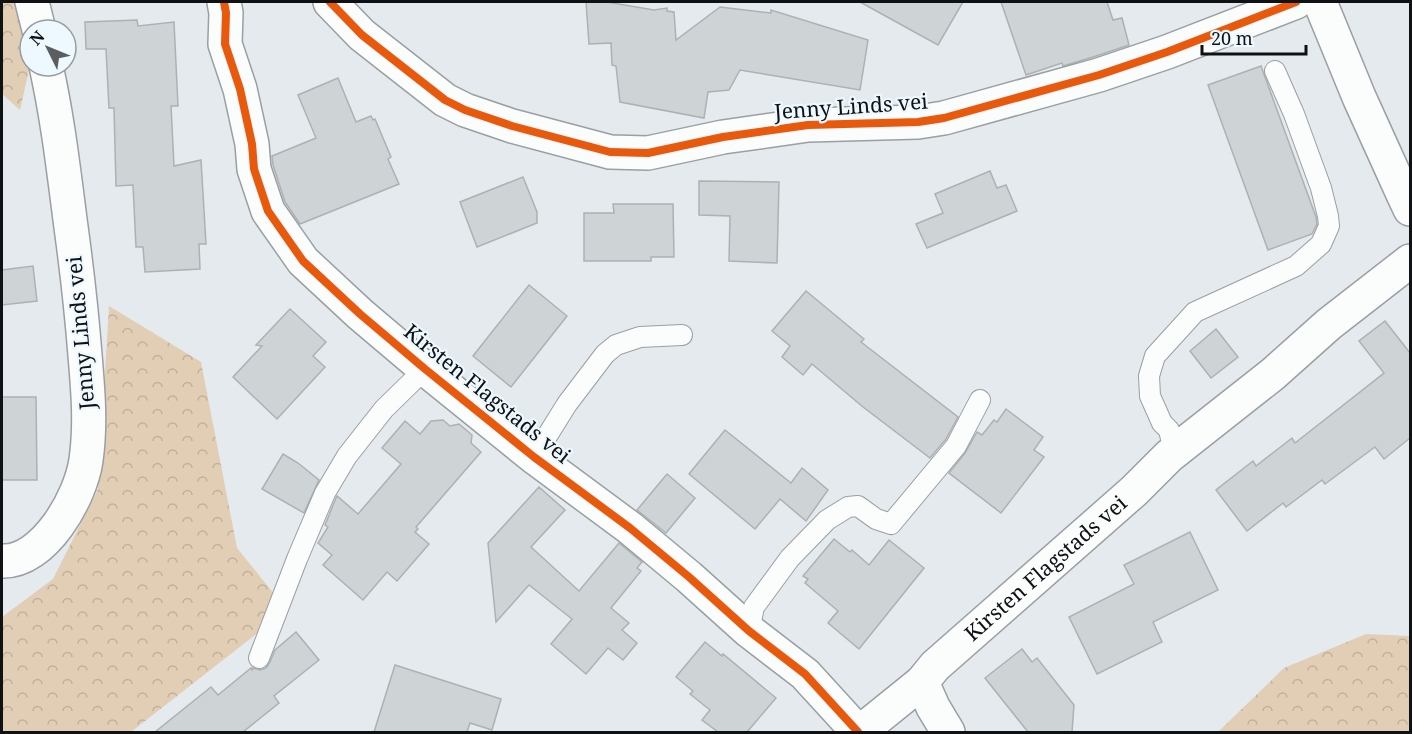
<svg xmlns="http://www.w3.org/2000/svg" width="1412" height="734" font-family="'Noto Serif',serif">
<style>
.forest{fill:url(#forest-crowns)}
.building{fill:#ced3d6;stroke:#adb1b4;stroke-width:1.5}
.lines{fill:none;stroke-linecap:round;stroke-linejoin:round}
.service-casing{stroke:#9a9fa1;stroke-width:22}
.minor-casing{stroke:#9a9fa1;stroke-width:36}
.secondary-casing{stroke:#9a9fa1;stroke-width:36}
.service{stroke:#fbfcfc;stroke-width:20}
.minor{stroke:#fbfcfc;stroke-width:33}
.secondary{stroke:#fbfcfc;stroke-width:33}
.cycleway-casing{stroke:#eef8ff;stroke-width:11}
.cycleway{stroke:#e8590c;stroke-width:8}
.labels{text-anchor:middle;stroke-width:4.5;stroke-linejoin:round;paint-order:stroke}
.street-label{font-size:21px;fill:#0f1214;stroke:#eef8ff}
</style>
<defs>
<pattern id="forest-crowns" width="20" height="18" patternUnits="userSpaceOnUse" patternTransform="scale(1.5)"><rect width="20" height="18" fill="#e2ceb5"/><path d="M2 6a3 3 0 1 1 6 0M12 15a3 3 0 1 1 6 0" fill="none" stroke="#c1b09b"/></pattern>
</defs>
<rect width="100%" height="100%" fill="#e4eaee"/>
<g class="forest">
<path d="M 2,2 L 45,2 L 30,30 L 30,65 L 20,110 L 2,94 Z"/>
<path d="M 109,306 L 201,362 L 237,548 L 287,610 L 131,732 L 2,732 L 2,617 L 53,579 L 98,489 Z"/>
<path d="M 1366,634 L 1410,636 L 1410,732 L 1218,732 L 1284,668 Z"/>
</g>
<g class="building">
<path d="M 586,2 L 607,2 L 654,10 L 667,8 L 667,11 L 674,12 L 676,40 L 720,7 L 771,13 L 771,10 L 868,40 L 860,90 L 740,70 L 729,90 L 708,92 L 704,118 L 620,102 L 616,66 L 612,65 L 611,43 L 589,44 Z"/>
<path d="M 860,2 L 963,2 L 938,45 Z"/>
<path d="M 1001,2 L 1107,2 L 1113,20 L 1122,18 L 1129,45 L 1093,57 L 1063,66 L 1062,63 L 1026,75 Z"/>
<path d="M 137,20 L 138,26 L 174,22 L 178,106 L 171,106 L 174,166 L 201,160 L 206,244 L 199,244 L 200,269 L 145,272 L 143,247 L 136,247 L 133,185 L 116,186 L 114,108 L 109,108 L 106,49 L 86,49 L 85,22 Z"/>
<path d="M 1261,66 L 1316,217 L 1317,224 L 1312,234 L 1268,250 L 1208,85 Z"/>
<path d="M 338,78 L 356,122 L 371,116 L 373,120 L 375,119 L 391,157 L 388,159 L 399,184 L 300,224 L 285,202 L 273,165 L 272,156 L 316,138 L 298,95 Z"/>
<path d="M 990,171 L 997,188 L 1006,185 L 1017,211 L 927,248 L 916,224 L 943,213 L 935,194 Z"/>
<path d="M 523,177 L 537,212 L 537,223 L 477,247 L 460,202 Z"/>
<path d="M 699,181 L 779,182 L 777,263 L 729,261 L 730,216 L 699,215 Z"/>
<path d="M 613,204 L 673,204 L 674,257 L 651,257 L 651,261 L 584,261 L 584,213 L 614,213 Z"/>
<path d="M 33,266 L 37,301 L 2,305 L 2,270 Z"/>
<path d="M 529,285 L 567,316 L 511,387 L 473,356 Z"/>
<path d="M 806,291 L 864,339 L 861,342 L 958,417 L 946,439 L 930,458 L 863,407 L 812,364 L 803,375 L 782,357 L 790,346 L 772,331 Z"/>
<path d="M 290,309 L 326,342 L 313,356 L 325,367 L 277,419 L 233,377 L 262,346 L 256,345 Z"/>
<path d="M 1385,321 L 1410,353 L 1410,438 L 1384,459 L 1375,447 L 1325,484 L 1322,480 L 1286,507 L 1283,503 L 1247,531 L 1216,490 L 1253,461 L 1256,466 L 1292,438 L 1295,443 L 1384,373 L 1359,341 Z"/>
<path d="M 1216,329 L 1238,357 L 1211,378 L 1190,351 Z"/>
<path d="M 2,397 L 36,397 L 37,480 L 2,480 Z"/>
<path d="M 1006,409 L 1043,437 L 1034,450 L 1044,457 L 1001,513 L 949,473 L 965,453 L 977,432 L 982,435 L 994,420 L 997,422 Z"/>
<path d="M 443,420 L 450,426 L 459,424 L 472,435 L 471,443 L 481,452 L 416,527 L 418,529 L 415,532 L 429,544 L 397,581 L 387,572 L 363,600 L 323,565 L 332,555 L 318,543 L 328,527 L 325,525 L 336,498 L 337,496 L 358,514 L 401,464 L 382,448 L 405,421 L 420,434 L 431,421 Z"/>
<path d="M 725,430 L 791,483 L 802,468 L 828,490 L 806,521 L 780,499 L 755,529 L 689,474 Z"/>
<path d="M 283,454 L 298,463 L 319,480 L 304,513 L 262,489 Z"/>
<path d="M 667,474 L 695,498 L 666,533 L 637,510 Z"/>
<path d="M 539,487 L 565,510 L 531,547 L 579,591 L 619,543 L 642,562 L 637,568 L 641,571 L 611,608 L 629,623 L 622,630 L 637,643 L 623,660 L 608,648 L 586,674 L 551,644 L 572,619 L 529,585 L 496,622 L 488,543 Z"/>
<path d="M 1190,532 L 1218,590 L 1153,622 L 1162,642 L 1097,674 L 1069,617 L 1134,584 L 1124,565 Z"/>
<path d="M 834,539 L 850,552 L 852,550 L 869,565 L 889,540 L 924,568 L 859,649 L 828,623 L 838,611 L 805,583 L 808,579 L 803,576 Z"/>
<path d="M 296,632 L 319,660 L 274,696 L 279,703 L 243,732 L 155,732 L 211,687 L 218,695 L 251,668 L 252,670 L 253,668 L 260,670 L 266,668 L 270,662 L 275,650 Z"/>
<path d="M 705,642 L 722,656 L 723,654 L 776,698 L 747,732 L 718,732 L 702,720 L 710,710 L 690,694 L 693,691 L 676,677 Z"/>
<path d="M 1022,649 L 1032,662 L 1037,658 L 1074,705 L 1072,732 L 1028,732 L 985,678 Z"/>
<path d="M 395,665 L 501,699 L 492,730 L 470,723 L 467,732 L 374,732 Z"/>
</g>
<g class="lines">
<g class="service-casing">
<g id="service">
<path d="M 1169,456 L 1172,443 L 1169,430 L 1162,423 L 1150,396 L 1149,376 L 1155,356 L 1195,312 L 1296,266 L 1321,244 L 1329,226 L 1328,216 L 1321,188 L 1294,114 L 1275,71"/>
<path d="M 534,457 L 567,404 L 605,354 L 616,345 L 640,337 L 682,335"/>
<path d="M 749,631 L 754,607 L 790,558 L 827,520 L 848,507 L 858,506 L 876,519 L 891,524 L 956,446 L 980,400"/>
<path d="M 259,658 L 297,559 L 325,493 L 347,456 L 384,409 L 425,369"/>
</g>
</g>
<g class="minor-casing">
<g id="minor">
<path d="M 32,2 L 39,30"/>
<path d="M 224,2 L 226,13 L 225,44 L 240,89 L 252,144 L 254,169 L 268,211 L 303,261 L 360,314 L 425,369 L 534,457 L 630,528 L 689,577 L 749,631 L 805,674 L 858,732"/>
<path d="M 330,2 L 362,35 L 445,100 L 465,110 L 512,126 L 610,152 L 648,153 L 723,137 L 808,125 L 918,122 L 944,118 L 1099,75 L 1167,52 L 1296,2"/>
<path d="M 2,561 C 44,563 81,497 86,460 C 91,425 88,390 85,355 C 82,317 78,280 73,242 C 65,183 59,124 46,66"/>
<path d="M 922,682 L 933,707 L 948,732"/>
<path id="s1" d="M 860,732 L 922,682 L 935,666 L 1134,491 L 1169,456 L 1273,374 L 1329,324 L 1410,261"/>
</g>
</g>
<g class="secondary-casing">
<path id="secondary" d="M 1320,2 L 1359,97 L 1403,194 L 1410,209"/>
</g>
<use href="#service" class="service"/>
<use href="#minor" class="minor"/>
<use href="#secondary" class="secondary"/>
<g class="cycleway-casing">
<g id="cycleway">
<path d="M 224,2 L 226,13 L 225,44 L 240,89 L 252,144 L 254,169 L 268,211 L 303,261 L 360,314 L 425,369 L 534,457 L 630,528 L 689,577 L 749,631 L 805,674 L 858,732"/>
<path d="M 330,2 L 362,35 L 445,100 L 465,110 L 512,126 L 610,152 L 648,153 L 723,137 L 808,125 L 918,122 L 944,118 L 1099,75 L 1167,52 L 1296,2"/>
</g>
</g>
<use href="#cycleway" class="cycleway"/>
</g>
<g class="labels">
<g class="street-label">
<text transform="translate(851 107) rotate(-4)" y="7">Jenny Linds vei</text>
<text transform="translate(81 333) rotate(-95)" y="7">Jenny Linds vei</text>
<text transform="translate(487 394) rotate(39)" y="7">Kirsten Flagstads vei</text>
<text dy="7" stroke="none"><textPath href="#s1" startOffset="248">Kirsten Flagstads vei</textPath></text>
</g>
</g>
<rect width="1412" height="734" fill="none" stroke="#0f1214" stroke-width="6"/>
<g transform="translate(48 48) rotate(313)"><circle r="28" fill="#eef8ff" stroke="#959ca1" stroke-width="1.5"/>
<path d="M0-4.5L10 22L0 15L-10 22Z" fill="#5a5e60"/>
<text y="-9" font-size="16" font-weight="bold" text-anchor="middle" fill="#0f1214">N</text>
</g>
<path d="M1202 45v9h104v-9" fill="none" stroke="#0f1214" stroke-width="3"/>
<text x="1211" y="45" font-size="18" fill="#0f1214" stroke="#eef8ff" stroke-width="4.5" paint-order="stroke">20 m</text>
</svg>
